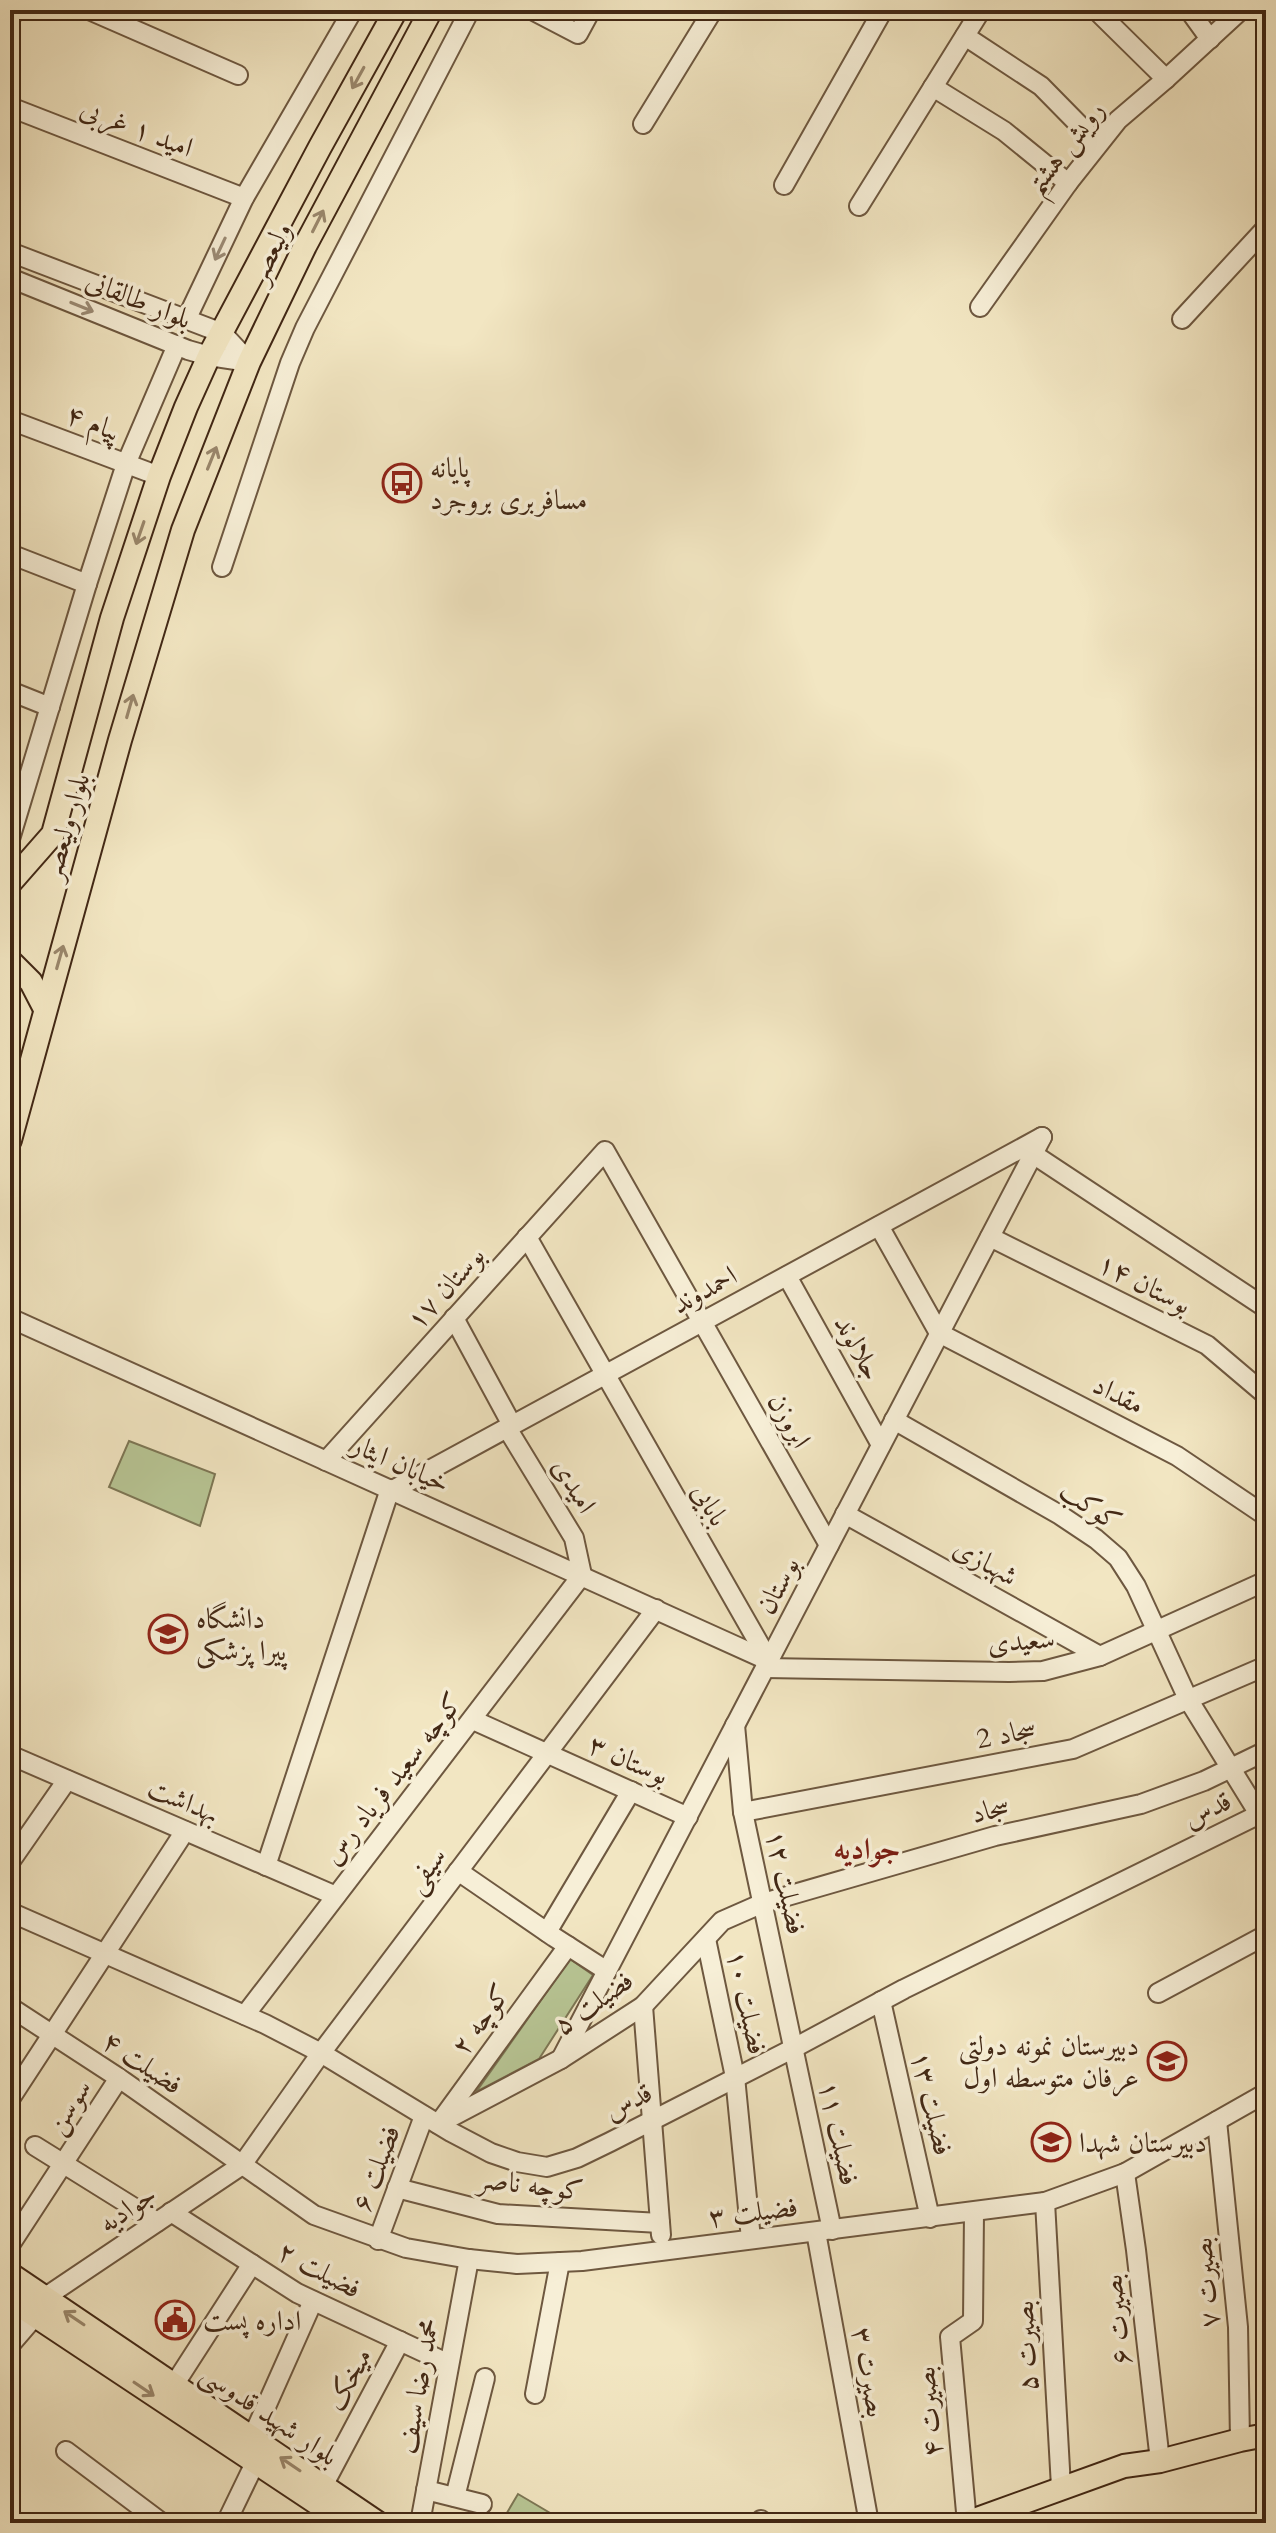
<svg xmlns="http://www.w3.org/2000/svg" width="1276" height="2533" font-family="Cardo,Amiri,serif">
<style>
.green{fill:#b8c695;stroke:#7d7755;stroke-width:2}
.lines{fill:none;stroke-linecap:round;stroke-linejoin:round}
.minor-casing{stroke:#6e5840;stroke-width:22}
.major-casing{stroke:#422815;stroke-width:26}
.minor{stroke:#f7efd7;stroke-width:18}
.major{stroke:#f2e6c2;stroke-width:22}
.oneway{stroke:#9a876c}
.oneway2{stroke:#9c8c76}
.labels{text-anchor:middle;stroke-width:7;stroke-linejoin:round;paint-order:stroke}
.street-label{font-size:28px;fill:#422815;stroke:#f7efd7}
.poi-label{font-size:28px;fill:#422815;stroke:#f7efd7;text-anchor:start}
.neighbourhood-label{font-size:30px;font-weight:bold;fill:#7a1f14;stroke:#f7efd7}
</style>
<rect width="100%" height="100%" fill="#f2e6c2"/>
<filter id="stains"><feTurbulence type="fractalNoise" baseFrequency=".0025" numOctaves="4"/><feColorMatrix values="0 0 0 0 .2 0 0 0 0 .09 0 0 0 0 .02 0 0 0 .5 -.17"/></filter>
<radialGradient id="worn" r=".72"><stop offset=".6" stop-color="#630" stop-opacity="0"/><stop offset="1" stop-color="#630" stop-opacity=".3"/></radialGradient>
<g class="green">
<path d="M 129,1441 L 215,1474 L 200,1526 L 109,1487 Z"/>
<path d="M 570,1959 L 593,1975 L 539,2059 L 476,2092 Z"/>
<path d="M 518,2494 L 567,2523 L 501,2523 Z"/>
</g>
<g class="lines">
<g class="minor-casing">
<g id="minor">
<path d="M 89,10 L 238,75"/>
<path d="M 532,10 L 578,34 L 591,10"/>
<path d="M 1096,10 L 1166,79"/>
<path d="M 1189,10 L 1210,39"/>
<path d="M 10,20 L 14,10"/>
<path d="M 965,36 L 1041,86 L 1098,144"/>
<path d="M 933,87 L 1004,131 L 1068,183"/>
<path d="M 10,107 L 244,198"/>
<path d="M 643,124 L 713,10"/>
<path d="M 784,185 L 883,10"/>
<path d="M 859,206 L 981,10"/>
<path d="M 10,252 L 222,333 L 249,362"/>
<path d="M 10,278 L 188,350 L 209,356 L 249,362"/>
<path d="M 980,307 L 1068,183 L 1118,120 L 1166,79 L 1241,10"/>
<path d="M 187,318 L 244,198 L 353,10"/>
<path d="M 1182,319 L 1266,228"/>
<path d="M 10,420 L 159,476"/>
<path d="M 10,554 L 87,584"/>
<path d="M 222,567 L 290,363 L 305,328 L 470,10"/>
<path d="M 10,691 L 50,707"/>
<path d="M 10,839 L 87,584 L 126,464 L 177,345"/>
<path d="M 1033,1154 L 1266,1308"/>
<path d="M 879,1226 L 939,1333 L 1177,1456 L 1266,1516"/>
<path d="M 527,1237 L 769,1661"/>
<path d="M 990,1237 L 1207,1345 L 1266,1395"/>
<path d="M 787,1276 L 881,1445"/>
<path d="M 10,1318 L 769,1661"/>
<path d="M 454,1318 L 512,1425"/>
<path d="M 894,1420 L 1060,1515 L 1096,1539 L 1118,1558 L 1136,1586 L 1188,1699 L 1259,1814"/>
<path d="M 326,1461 L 605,1151 L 829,1545"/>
<path d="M 393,1490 L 1042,1137"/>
<path d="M 845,1514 L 1100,1656"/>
<path d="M 765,1668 L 1009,1672 L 1043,1671 L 1100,1656 L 1266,1581"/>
<path d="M 473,1720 L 688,1817"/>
<path d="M 735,1725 L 743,1812 L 832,2230"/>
<path d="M 10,1755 L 336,1896"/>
<path d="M 743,1812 L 1073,1749 L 1266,1666"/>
<path d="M 10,1862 L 67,1780"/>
<path d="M 266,1866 L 390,1489"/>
<path d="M 458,1871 L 554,1937 L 607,1971"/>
<path d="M 10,1912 L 265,2024 L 321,2053 L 451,2132 L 491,2153 L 517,2162 L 547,2167 L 577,2158 L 610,2142 L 794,2048 L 904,1989 L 1266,1811"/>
<path d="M 547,1932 L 631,1791"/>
<path d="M 706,1939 L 735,2077 L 751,2239"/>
<path d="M 1158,1993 L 1266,1935"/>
<path d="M 881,2001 L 930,2218"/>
<path d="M 643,2006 L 661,2235"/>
<path d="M 10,2007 L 119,2078 L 314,2215 L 406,2248 L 469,2259 L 517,2264 L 582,2261 L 1045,2202 L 1125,2173 L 1266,2093"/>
<path d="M 245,2015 L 582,1575 L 574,1538 L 507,1428"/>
<path d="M 561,2059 L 1042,1137"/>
<path d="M 10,2099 L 185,1831"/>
<path d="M 442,2119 L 568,1946"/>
<path d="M 1217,2121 L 1238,2327 L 1240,2440"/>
<path d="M 438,2124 L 561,2059 L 643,2006 L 722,1921 L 763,1903 L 995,1836 L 1141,1804 L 1204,1781 L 1266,1751"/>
<path d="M 35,2146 L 157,2222"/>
<path d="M 1125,2173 L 1136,2250 L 1160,2461"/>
<path d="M 397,2188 L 498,2214 L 660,2223"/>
<path d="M 1045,2202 L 1061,2487"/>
<path d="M 171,2212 L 297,2293 L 449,2364"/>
<path d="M 816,2232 L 869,2523"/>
<path d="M 378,2240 L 424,2116"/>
<path d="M 10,2245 L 119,2078"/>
<path d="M 44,2298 L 242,2165 L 321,2053 L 656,1609"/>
<path d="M 10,2345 L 35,2316"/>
<path d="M 174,2385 L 252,2264"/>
<path d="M 535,2394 L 560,2262"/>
<path d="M 252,2438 L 313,2301"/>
<path d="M 66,2451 L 162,2523"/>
<path d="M 323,2486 L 400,2341"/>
<path d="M 426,2490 L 482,2504"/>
<path d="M 455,2497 L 485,2378"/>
<path d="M 761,2520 L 761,2523"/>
<path d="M 226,2523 L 255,2463"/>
<path d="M 420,2523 L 469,2259"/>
<path d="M 967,2523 L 950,2337 L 973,2321 L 974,2213"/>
</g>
</g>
<g class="major-casing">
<g id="major">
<path d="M 10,883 L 53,834 L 112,618 L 159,476 L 186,407 L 209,356 L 320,147 L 396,10"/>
<path d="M 10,961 L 31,982 L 45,1009"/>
<path d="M 10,1140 L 120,740 L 183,530 L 249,362 L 305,246 L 431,10"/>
<path d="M 10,2274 L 378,2523"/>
<path d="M 10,2299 L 347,2523"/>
<path d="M 966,2523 L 1124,2466 L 1160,2461 L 1240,2440 L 1266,2435"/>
</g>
</g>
<use href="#minor" class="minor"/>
<use href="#major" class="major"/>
</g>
<defs><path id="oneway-shaft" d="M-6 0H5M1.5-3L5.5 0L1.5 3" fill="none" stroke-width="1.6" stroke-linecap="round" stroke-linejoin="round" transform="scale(2)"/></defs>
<g class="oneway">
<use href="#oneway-shaft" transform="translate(358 78) rotate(119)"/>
<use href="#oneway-shaft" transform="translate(318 221) rotate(-63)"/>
<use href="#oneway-shaft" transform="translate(212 458) rotate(-68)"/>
<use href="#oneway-shaft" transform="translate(140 533) rotate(109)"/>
<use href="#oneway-shaft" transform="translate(130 706) rotate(-74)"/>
<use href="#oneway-shaft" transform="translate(60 957) rotate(-74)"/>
<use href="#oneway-shaft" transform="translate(74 2318) rotate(-146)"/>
<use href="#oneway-shaft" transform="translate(144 2389) rotate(34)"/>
<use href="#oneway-shaft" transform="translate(290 2464) rotate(-146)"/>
</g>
<g class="oneway2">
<use href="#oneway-shaft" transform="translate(220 249) rotate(115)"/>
<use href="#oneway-shaft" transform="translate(82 307) rotate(22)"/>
</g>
<defs>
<g id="bus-ring" transform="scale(2)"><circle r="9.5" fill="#f7efd7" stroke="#8f2418" stroke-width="1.5"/><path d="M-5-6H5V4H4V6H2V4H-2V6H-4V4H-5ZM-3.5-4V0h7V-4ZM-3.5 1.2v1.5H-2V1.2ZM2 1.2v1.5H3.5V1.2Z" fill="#8f2418"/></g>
<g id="university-ring" transform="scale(2)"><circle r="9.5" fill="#f7efd7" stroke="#8f2418" stroke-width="1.5"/><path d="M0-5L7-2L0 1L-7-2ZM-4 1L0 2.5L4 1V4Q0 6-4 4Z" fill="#8f2418"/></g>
<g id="school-ring" transform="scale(2)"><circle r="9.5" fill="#f7efd7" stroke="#8f2418" stroke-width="1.5"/><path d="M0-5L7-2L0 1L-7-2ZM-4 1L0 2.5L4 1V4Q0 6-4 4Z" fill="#8f2418"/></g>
<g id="civic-ring" transform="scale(2)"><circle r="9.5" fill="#f7efd7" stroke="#8f2418" stroke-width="1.5"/><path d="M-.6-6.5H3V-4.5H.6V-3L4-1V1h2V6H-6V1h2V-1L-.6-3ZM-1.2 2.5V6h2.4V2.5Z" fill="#8f2418"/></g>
</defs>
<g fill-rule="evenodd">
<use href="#bus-ring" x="402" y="483"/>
<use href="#university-ring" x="168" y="1634"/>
<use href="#school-ring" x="1167" y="2061"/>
<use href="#school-ring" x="1051" y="2142"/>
<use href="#civic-ring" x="175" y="2320"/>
</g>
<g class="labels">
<g class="street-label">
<text transform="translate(137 127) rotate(21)" y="10">امید ۱ غربی</text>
<text transform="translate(1064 147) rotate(-52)" y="10">رویش هشتم</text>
<text transform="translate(269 252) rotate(-64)" y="10">ولیعصر</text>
<text transform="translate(139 299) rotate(22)" y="10">بلوار طالقانی</text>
<text transform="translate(94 422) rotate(21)" y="10">پیام ۴</text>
<text transform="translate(65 826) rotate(-74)" y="10">بلوار ولیعصر</text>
<text transform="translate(1145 1283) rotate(27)" y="10">بوستان ۱۴</text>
<text transform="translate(445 1287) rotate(-48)" y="10">بوستان ۱۷</text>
<text transform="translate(704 1289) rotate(-29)" y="10">احمدوند</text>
<text transform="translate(859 1347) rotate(61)" y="10">جلالوند</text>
<text transform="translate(1119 1394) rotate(27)" y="10">مقداد</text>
<text transform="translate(790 1420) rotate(60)" y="10">ابروزن</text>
<text transform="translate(401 1463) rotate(24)" y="10">خیابان ایثار</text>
<text transform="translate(575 1485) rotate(59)" y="10">امیدی</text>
<text transform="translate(711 1504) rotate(60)" y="10">بابایی</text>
<text transform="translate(1091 1505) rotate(34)" y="10">کوکب</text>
<text transform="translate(986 1561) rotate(29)" y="10">شهبازی</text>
<text transform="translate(777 1585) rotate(-62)" y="10">بوستان</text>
<text transform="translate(1021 1640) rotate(-5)" y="10">سعیدی</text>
<text transform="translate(1006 1733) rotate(-11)" y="10">سجاد 2</text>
<text transform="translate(629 1759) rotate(24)" y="10">بوستان ۳</text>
<text transform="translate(392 1778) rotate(-52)" y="10">کوچه سعید فریاد رس</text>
<text transform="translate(184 1800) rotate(23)" y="10">بهداشت</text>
<text transform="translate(990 1809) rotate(-14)" y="10">سجاد</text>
<text transform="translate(1207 1809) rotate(-26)" y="10">قدس</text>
<text transform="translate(425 1869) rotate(-53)" y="10">سیفی</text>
<text transform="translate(787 1882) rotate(78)" y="10">فضیلت ۱۲</text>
<text transform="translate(593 2002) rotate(-35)" y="10">فضیلت ۵</text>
<text transform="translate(748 2002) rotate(78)" y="10">فضیلت ۱۰</text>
<text transform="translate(480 2019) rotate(-54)" y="10">کوچه ۲</text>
<text transform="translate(143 2062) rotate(34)" y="10">فضیلت ۴</text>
<text transform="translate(628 2101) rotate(-27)" y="10">قدس</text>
<text transform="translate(933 2103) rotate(77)" y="10">فضیلت ۱۳</text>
<text transform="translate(68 2106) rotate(-57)" y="10">سوسن</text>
<text transform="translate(840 2133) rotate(78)" y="10">فضیلت ۱۱</text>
<text transform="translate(375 2168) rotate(-69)" y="10">فضیلت ۶</text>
<text transform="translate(531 2184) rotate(7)" y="10">کوچه ناصر</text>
<text transform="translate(127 2208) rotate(-34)" y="10">جوادیه</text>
<text transform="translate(753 2211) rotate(-7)" y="10">فضیلت ۳</text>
<text transform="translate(320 2269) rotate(28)" y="10">فضیلت ۲</text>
<text transform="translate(1205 2283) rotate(-95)" y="10">بصیرت ۷</text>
<text transform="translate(1116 2320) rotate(-96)" y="10">بصیرت ۶</text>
<text transform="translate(1025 2346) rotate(-93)" y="10">بصیرت ۵</text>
<text transform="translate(870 2372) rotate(80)" y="10">بصیرت ۳</text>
<text transform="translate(348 2379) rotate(-62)" y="10">میخک</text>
<text transform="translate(417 2386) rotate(-80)" y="10">محمد رضا سیف</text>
<text transform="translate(928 2412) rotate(-95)" y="10">بصیرت ۴</text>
<text transform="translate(270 2414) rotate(34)" y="10">بلوار شهید قدوسی</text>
</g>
<g class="poi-label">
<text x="430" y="477">پایانه<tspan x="430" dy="32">مسافربری بروجرد</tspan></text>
<text x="196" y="1628">دانشگاه<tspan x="196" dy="32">پیرا پزشکی</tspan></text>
<text x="1139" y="2055" text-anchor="end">دبیرستان نمونه دولتی<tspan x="1139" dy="32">عرفان متوسطه اول</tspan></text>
<text x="1079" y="2152">دبیرستان شهدا</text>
<text x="203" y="2330">اداره پست</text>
</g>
<g class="neighbourhood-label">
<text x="867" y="1859">جوادیه</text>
</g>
</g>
<rect width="1276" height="2533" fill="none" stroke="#f2e6c2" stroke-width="40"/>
<rect x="12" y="12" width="1252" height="2509" fill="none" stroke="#422815" stroke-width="4"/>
<rect x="20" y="20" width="1236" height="2493" fill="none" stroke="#422815" stroke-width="2"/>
<rect width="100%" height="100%" filter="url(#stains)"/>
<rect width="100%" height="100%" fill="url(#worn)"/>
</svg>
